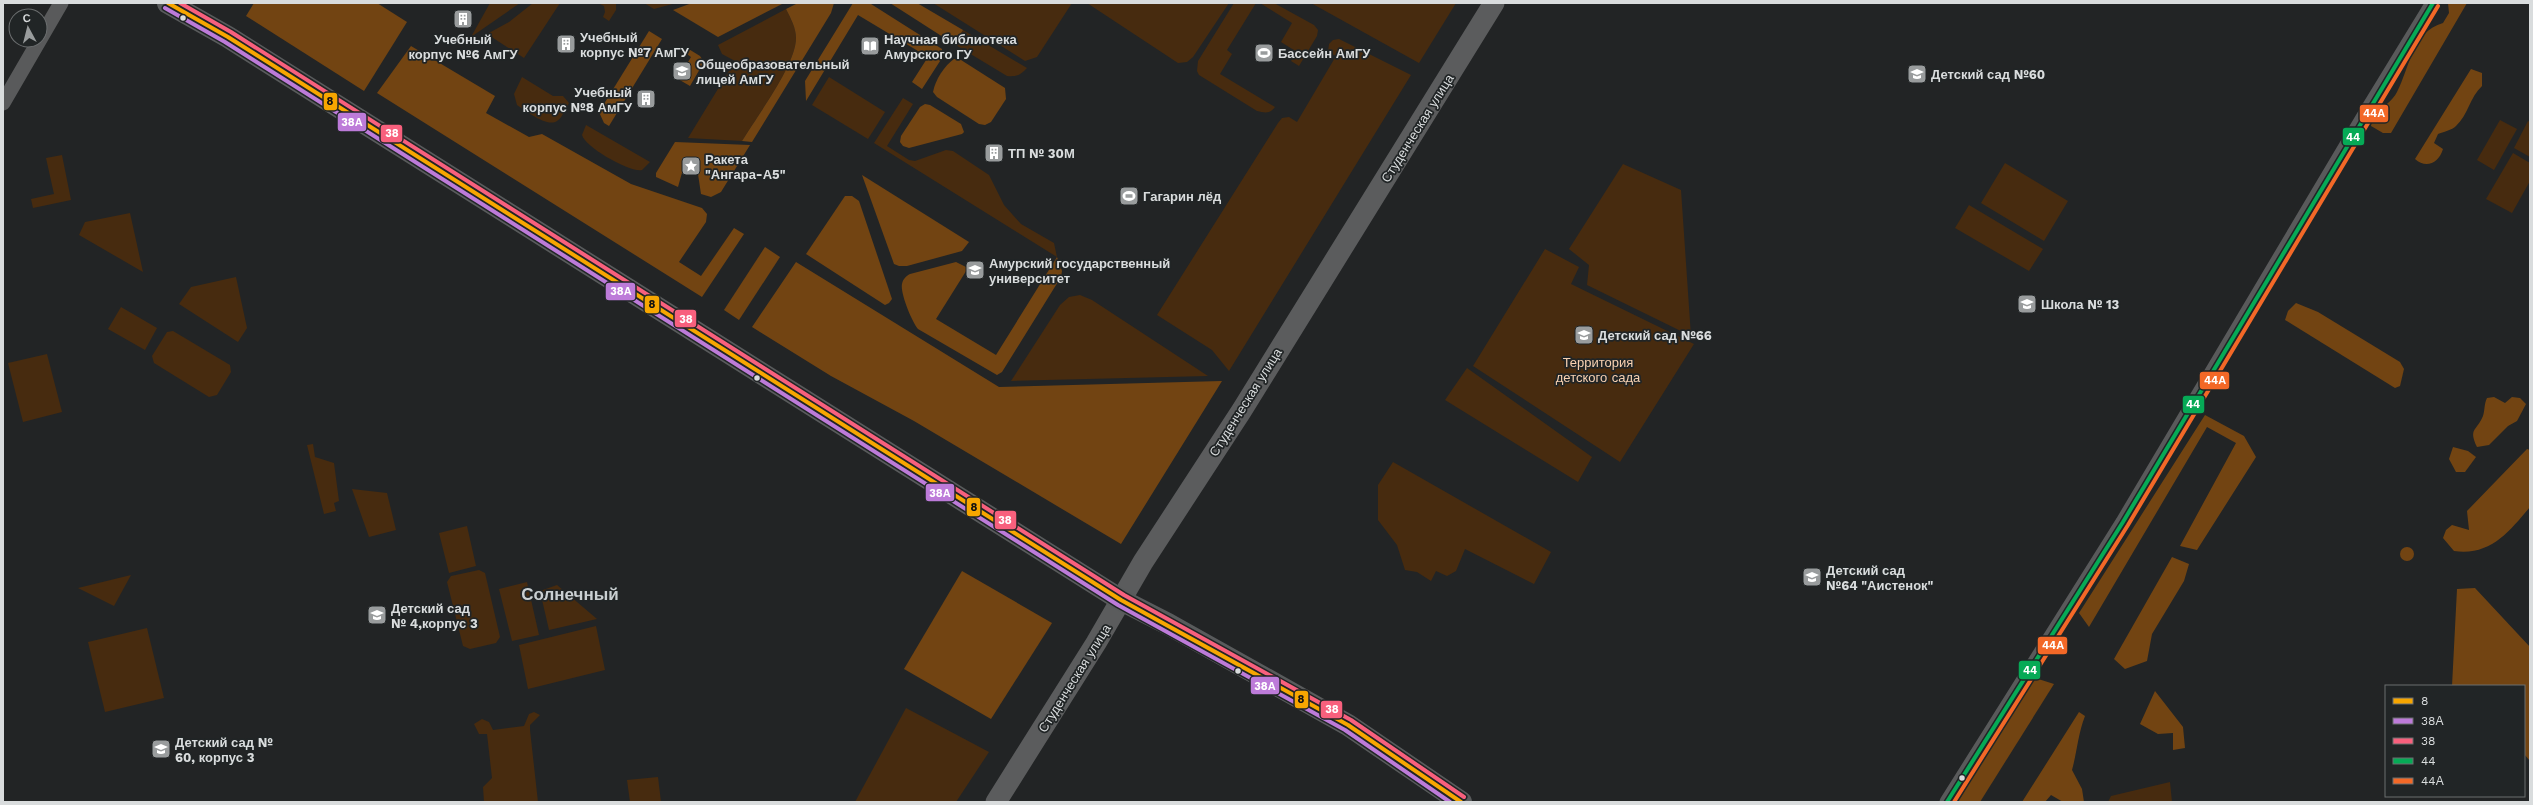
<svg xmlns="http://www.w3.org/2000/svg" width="2533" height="805" font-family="'Work Sans',sans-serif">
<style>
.green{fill:#472b0f}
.forest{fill:#724412}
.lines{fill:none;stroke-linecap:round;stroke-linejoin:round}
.street{stroke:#595a5b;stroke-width:15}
.secondary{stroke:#5b5c5d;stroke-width:21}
.primary{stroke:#595b5c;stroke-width:22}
.bus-1-casing{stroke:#212526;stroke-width:7}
.bus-2-casing{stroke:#212526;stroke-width:7}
.bus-3-casing{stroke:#212526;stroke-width:7}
.bus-4-casing{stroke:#212526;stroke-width:7}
.bus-5-casing{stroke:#212526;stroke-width:7}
.bus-1{stroke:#f7a600;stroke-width:4}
.bus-2{stroke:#bd7bd9;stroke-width:4}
.bus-3{stroke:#f8607d;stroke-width:4}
.bus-4{stroke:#06aa56;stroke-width:4}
.bus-5{stroke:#f36827;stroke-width:4}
.bus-dot{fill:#d9dcdd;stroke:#212526;stroke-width:1.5}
.labels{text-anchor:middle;stroke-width:3.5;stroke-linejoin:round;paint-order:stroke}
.poi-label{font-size:13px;font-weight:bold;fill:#d9dcdd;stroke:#212526;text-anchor:start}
.street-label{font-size:13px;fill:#d9dcdd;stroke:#212526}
.park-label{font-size:13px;fill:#f8d1b1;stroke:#212526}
.district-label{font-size:17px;font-weight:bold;fill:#cad0d2;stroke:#212526}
.line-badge{stroke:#212526;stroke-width:1.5}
.badge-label{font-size:11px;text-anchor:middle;font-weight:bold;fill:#fff}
.pale-badge-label{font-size:11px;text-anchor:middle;font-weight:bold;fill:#111}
</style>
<rect width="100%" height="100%" fill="#222425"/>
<g class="green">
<path d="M 490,3 L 520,3 L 471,37 Z"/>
<path d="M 533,3 L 560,3 L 524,58 L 487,34 L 509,22 Z"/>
<path d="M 598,3 L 616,3 L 616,10 L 609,21 L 603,17 L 605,12 L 604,6 Z"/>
<path d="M 644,3 L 676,3 L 654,9 Z"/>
<path d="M 933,3 L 1072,3 L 1037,57 L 1025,61 Z"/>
<path d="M 1087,3 L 1229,3 L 1193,57 L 1187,62 L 1178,63 Z"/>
<path d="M 1234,3 L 1256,3 L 1227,50 L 1232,54 L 1220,74 L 1275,107 C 1270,114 1265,113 1257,111 L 1199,75 L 1197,71 L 1198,61 Z"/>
<path d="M 1260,3 L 1274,3 L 1314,25 L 1318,30 L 1317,36 L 1299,66 L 1291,61 L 1297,52 L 1281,42 L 1292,23 Z"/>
<path d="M 1311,3 L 1456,3 L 1419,63 Z"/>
<path d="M 786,9 C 791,19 796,28 796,38 C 796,65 757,116 742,141 L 688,138 L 735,61 L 722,54 L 718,45 Z"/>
<path d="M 963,30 L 1027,68 C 1021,75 1016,77 1007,76 L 954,44 Z"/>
<path d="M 1339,39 L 1411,75 L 1229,371 L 1212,350 L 1157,315 L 1278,123 L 1282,118 L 1289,117 L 1297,122 L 1336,56 L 1328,52 L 1329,44 L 1333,40 Z"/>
<path d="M 522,77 L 553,96 L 563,96 L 569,103 C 566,108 562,118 557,121 C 547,128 525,110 517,105 L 514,94 Z"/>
<path d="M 829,77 L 885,112 L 868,139 L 812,105 Z"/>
<path d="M 903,98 L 913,104 L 887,146 L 909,160 L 915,161 L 946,150 L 953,151 L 989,175 L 1004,205 L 1021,224 L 1054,243 L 1057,257 L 874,143 Z"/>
<path d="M 2500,120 L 2517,129 L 2494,170 L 2477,160 Z"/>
<path d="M 2528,121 L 2530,122 L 2530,157 L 2514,148 Z"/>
<path d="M 586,125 L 650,162 L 642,170 C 630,173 585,147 582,135 Z"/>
<path d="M 2513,153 L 2530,163 L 2530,181 L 2512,213 L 2486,199 Z"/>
<path d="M 62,155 L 71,200 L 33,208 L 31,199 L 54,194 L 46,158 Z"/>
<path d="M 2005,163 L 2068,201 L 2044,241 L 1981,203 Z"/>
<path d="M 1623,164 L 1681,190 L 1691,336 L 1587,285 L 1589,265 L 1569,249 Z"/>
<path d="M 1969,205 L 2043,249 L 2029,271 L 1955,228 Z"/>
<path d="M 130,213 L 143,272 L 79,235 L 85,222 Z"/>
<path d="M 1545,249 L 1579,267 L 1571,284 L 1694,344 L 1620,462 L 1473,366 Z"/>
<path d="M 236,277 L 247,328 L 238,342 L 179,304 L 191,287 Z"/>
<path d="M 1080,295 L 1092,300 L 1208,376 L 1011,381 L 1060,305 L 1069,297 Z"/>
<path d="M 121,307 L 157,328 L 145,350 L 108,329 Z"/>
<path d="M 173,331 L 230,365 L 231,372 L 217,395 L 209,397 L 154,363 L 152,356 L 167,332 Z"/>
<path d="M 47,354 L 62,412 L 23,422 L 8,363 Z"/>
<path d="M 1467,368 L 1592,457 L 1578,482 L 1445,400 Z"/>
<path d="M 313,444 L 315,457 L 334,463 L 339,501 L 334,503 L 336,511 L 324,514 L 307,445 Z"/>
<path d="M 1393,462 L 1551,552 L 1534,584 L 1465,549 L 1456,571 L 1447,576 L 1436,571 L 1431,581 L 1417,572 L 1405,570 L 1397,545 L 1378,520 L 1378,485 Z"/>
<path d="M 352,489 L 387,493 L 396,530 L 369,537 Z"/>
<path d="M 467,526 L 476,566 L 449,573 L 439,533 Z"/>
<path d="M 479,570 L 485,573 L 500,637 L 496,643 L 470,649 L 463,646 L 447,582 L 451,576 Z"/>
<path d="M 131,575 L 114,606 L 78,588 Z"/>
<path d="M 527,582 L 539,635 L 512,641 L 499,589 Z"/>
<path d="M 557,585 L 597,619 L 549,630 L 540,591 Z"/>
<path d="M 596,626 L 605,670 L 528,689 L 519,645 Z"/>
<path d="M 147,628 L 164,698 L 105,712 L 88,642 Z"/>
<path d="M 906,708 L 989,752 L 956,802 L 855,802 Z"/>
<path d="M 534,712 L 540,715 L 530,725 L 530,730 L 538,802 L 484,802 L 483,787 L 492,778 L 487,734 L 479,734 L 474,724 L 482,719 L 489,722 L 493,730 L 524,726 L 529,714 Z"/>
<path d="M 658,777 L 661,802 L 630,802 L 627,780 Z"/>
<path d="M 2170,782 L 2172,802 L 2108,802 L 2111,796 Z"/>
</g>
<g class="forest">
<path d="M 254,3 L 377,3 L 407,22 L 364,91 L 246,16 Z"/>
<path d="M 692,3 L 784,3 L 718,37 L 673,10 Z"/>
<path d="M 798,3 L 834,3 L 831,13 L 752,142 L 742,141 C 757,116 796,65 796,38 C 796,28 791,19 786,9 Z"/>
<path d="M 853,3 L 871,4 L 942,49 L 942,58 L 922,89 L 912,82 L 928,57 L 858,15 L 806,101 L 805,81 Z"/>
<path d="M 890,3 L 917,3 L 963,30 L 954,44 Z"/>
<path d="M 2448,3 L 2467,3 L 2391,133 L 2383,133 L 2371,126 L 2372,115 C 2380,109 2393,101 2397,92 C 2410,67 2412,32 2443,23 L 2449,13 Z"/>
<path d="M 649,31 L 662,39 L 609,126 L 604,123 L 599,112 Z"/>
<path d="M 411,46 L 495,96 L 486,113 L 529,137 L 542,134 L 631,184 L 702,208 L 707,214 L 706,222 L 679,262 L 701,276 L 734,228 L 744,234 L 702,297 L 377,93 Z"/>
<path d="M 687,48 L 700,56 L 704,62 L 690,86 L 678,79 L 691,57 L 684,52 Z"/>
<path d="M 954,59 L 961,60 L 1005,88 L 1006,99 L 991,122 L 985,125 L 979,124 L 937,97 L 933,92 C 935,80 945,65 954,59 Z"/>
<path d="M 2471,69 L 2482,73 L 2482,86 C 2470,97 2468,115 2456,126 C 2452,130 2443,132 2438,134 L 2434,143 L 2443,149 C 2439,163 2426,169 2415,159 Z"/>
<path d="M 925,104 L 930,105 L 961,124 L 964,132 L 962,134 L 909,148 L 903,146 L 900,142 L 901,136 L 920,107 Z"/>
<path d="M 675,142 L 750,145 L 721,192 L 711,197 L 701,194 L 696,161 L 692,158 L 685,162 L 678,187 L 656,177 L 656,173 Z"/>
<path d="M 862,175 L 969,242 L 962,251 L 907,266 L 899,266 L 894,264 Z"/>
<path d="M 845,196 L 852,196 L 859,201 L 892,299 L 889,303 L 885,305 L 806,254 Z"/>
<path d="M 765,247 L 780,257 L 739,320 L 724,310 Z"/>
<path d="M 1057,257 L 1062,271 L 1061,277 L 1002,372 L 997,375 L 918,329 C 912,322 900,293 902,284 C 903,279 906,276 910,274 L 956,262 L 968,268 L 936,319 L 996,355 Z"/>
<path d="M 796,262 L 999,387 L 1222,381 L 1121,544 L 914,421 L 831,376 L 752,327 Z"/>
<path d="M 2296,303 L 2318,312 L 2400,362 L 2404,369 L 2400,386 L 2395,388 L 2285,320 L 2288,311 Z"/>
<path d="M 2494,397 L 2505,403 L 2512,397 L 2520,398 L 2526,404 L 2517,421 L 2508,426 L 2489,445 L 2477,447 C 2468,428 2477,431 2483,416 C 2485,410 2484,404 2487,398 Z"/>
<path d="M 2205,415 L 2244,436 L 2256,457 L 2197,550 L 2180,546 L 2236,443 L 2207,427 L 2089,627 L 2079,613 Z"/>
<path d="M 2453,447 L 2468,451 L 2476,457 L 2465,472 L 2456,472 L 2449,459 Z"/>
<path d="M 2527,449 L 2530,450 L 2530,507 C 2508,533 2490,556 2454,551 L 2443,538 L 2446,530 L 2452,525 L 2469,530 L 2467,511 Z"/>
<circle cx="2407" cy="554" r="7"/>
<path d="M 2172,557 L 2189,564 L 2184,581 L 2152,634 L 2147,661 L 2125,669 L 2114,659 Z"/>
<path d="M 962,571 L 1052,623 L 991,719 L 904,669 Z"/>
<path d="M 2475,588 L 2530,647 L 2530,761 L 2524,754 L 2524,686 L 2452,686 L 2457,589 Z"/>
<path d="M 2032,677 L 2054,684 L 1980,802 L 1958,802 Z"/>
<path d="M 2155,691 L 2183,727 L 2185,748 L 2173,750 L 2173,733 L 2158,734 L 2140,724 Z"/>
<path d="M 2079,712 L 2085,716 C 2078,734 2077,752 2072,770 L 2082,789 L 2084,802 L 2063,802 L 2051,795 L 2045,802 L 2022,802 Z"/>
</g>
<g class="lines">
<g class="street">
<path d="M 3,103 L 61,3"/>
<path d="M 1947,802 L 2123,522 L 2370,106 L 2433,3"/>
</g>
<path class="secondary" d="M 996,802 L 1096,643 L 1143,562 L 1242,410 L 1494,3"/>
<path class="primary" d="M 168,3 L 228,37 L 1121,600 L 1168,624 L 1348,725 L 1461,802"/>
<g class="bus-1-casing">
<path id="bus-1" d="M 168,3 L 228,37 L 1121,600 L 1348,725 L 1461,802"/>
</g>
<g class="bus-2-casing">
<path id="bus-2" d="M 165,8 L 225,42 L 1118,605 L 1345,730 L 1450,802"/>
</g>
<g class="bus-3-casing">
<path id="bus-3" d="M 180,3 L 231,32 L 1124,595 L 1351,720 L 1464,797"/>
</g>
<g class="bus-4-casing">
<path id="bus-4" d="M 1947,802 L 2123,522 L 2433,3"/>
</g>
<g class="bus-5-casing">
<path id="bus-5" d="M 1954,802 L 2128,525 L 2438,6"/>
</g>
<use href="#bus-1" class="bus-1"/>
<use href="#bus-2" class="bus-2"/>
<use href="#bus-3" class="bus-3"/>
<use href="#bus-4" class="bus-4"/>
<use href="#bus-5" class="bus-5"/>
</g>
<defs>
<g id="building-square" transform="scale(1)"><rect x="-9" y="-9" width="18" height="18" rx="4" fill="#999c9d" stroke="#212526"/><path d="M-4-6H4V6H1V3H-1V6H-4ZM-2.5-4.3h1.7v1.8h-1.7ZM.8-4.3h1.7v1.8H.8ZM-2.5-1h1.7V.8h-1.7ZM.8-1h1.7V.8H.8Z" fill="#fff"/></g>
<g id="library-square" transform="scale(1)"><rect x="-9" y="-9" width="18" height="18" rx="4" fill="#999c9d" stroke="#212526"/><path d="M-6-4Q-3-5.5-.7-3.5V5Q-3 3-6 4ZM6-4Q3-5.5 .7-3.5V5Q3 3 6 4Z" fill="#fff"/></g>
<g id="stadium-square" transform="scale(1)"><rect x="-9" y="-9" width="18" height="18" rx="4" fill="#999c9d" stroke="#212526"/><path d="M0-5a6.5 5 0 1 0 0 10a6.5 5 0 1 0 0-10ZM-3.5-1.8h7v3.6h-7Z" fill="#fff"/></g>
<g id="school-square" transform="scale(1)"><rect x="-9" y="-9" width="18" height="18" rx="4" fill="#999c9d" stroke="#212526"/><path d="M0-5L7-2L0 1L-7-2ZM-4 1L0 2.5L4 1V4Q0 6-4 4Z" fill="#fff"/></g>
<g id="sight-square" transform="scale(1)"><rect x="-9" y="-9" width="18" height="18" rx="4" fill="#999c9d" stroke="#212526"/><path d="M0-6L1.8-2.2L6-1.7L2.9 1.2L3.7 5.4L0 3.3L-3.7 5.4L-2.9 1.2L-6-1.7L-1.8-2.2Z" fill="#fff"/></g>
<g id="university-square" transform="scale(1)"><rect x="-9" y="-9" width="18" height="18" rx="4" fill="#999c9d" stroke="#212526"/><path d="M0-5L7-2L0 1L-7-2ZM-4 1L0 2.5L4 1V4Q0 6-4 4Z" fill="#fff"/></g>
</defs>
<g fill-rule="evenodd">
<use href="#building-square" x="463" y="19"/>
<use href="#building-square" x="566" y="44"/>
<use href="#library-square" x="870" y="46"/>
<use href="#stadium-square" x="1264" y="53"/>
<use href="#school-square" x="682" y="71"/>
<use href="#school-square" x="1917" y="74"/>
<use href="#building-square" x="646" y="99"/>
<use href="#building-square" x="994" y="153"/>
<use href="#sight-square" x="691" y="166"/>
<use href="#stadium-square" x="1129" y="196"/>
<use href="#university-square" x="975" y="270"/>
<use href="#school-square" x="2027" y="304"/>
<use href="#school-square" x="1584" y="335"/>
<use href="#school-square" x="1812" y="577"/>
<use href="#school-square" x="377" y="615"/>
<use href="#school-square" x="161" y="749"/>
</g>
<g class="bus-dot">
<circle cx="183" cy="18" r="3.5"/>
<circle cx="757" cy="378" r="3.5"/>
<circle cx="1238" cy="671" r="3.5"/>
<circle cx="1962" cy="778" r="3.5"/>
</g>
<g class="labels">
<g class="poi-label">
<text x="580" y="42">Учебный<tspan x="580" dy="15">корпус №7 АмГУ</tspan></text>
<text x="463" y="44" text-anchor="middle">Учебный<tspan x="463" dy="15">корпус №6 АмГУ</tspan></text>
<text x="884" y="44">Научная библиотека<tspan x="884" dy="15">Амурского ГУ</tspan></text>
<text x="1278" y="58">Бассейн АмГУ</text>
<text x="696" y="69">Общеобразовательный<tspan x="696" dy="15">лицей АмГУ</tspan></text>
<text x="1931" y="79">Детский сад №60</text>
<text x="632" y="97" text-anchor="end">Учебный<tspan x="632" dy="15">корпус №8 АмГУ</tspan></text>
<text x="1008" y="158">ТП № 30М</text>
<text x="705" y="164">Ракета<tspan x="705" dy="15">"Ангара-А5"</tspan></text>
<text x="1143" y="201">Гагарин лёд</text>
<text x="989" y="268">Амурский государственный<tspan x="989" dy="15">университет</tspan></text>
<text x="2041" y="309">Школа № 13</text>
<text x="1598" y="340">Детский сад №66</text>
<text x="1826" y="575">Детский сад<tspan x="1826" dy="15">№64 "Аистенок"</tspan></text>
<text x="391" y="613">Детский сад<tspan x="391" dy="15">№ 4,корпус 3</tspan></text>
<text x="175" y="747">Детский сад №<tspan x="175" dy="15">60, корпус 3</tspan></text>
</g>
<g class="street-label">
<text transform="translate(1417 128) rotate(-58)" y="5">Студенческая улица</text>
<text transform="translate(1245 402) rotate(-58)" y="5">Студенческая улица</text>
<text transform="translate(1074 678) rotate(-58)" y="5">Студенческая улица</text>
</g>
<g class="park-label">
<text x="1598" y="367">Территория<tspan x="1598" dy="15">детского сада</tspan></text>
</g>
<g class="district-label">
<text x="570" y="600">Солнечный</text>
</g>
</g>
<g class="line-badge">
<rect x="323" y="92" width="15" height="19" rx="4" fill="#f7a600"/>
<rect x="2359" y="104" width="30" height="19" rx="4" fill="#f36827"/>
<rect x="337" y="112" width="30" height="20" rx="4" fill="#bd7bd9"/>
<rect x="380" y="124" width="23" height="19" rx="4" fill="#f8607d"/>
<rect x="2342" y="127" width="23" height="19" rx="4" fill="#06aa56"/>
<rect x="605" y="282" width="31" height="19" rx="4" fill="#bd7bd9"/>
<rect x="644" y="295" width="16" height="19" rx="4" fill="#f7a600"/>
<rect x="674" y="309" width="23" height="19" rx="4" fill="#f8607d"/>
<rect x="2199" y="371" width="31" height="19" rx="4" fill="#f36827"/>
<rect x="2182" y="395" width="23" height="19" rx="4" fill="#06aa56"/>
<rect x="925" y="483" width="30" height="19" rx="4" fill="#bd7bd9"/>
<rect x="966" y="497" width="15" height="20" rx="4" fill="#f7a600"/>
<rect x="994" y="510" width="23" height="20" rx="4" fill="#f8607d"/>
<rect x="2037" y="636" width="31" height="19" rx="4" fill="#f36827"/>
<rect x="2018" y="660" width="23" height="20" rx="4" fill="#06aa56"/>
<rect x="1250" y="676" width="30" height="19" rx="4" fill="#bd7bd9"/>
<rect x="1294" y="690" width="15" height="19" rx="4" fill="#f7a600"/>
<rect x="1320" y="700" width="23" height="19" rx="4" fill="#f8607d"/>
</g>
<g class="badge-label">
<text x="2374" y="117">44А</text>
<text x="352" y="126">38А</text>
<text x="392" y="137">38</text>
<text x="2353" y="141">44</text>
<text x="621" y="295">38А</text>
<text x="686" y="323">38</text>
<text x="2215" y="384">44А</text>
<text x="2193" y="408">44</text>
<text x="940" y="497">38А</text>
<text x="1005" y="524">38</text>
<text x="2053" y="649">44А</text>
<text x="2030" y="674">44</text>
<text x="1265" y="690">38А</text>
<text x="1332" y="713">38</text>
</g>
<g class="pale-badge-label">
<text x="330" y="105">8</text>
<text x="652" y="308">8</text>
<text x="974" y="511">8</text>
<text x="1301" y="703">8</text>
</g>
<rect width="2533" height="805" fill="none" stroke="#d9dcdd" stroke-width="8"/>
<rect x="2385" y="685" width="140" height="112" fill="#212526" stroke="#6b6e6f"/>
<rect x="2393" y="698" width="20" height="6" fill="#f7a600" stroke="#6b6e6f"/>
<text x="2421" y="705" font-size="12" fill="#d9dcdd">8</text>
<rect x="2393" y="718" width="20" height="6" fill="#bd7bd9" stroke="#6b6e6f"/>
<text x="2421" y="725" font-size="12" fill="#d9dcdd">38А</text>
<rect x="2393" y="738" width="20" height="6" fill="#f8607d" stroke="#6b6e6f"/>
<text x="2421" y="745" font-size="12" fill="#d9dcdd">38</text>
<rect x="2393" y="758" width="20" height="6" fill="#06aa56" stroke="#6b6e6f"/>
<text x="2421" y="765" font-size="12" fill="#d9dcdd">44</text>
<rect x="2393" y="778" width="20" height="6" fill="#f36827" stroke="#6b6e6f"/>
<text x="2421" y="785" font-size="12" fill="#d9dcdd">44А</text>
<g transform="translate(28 28) rotate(353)"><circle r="19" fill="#212526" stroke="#6b6e6f"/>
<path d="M0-3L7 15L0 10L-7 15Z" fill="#999c9d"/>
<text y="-6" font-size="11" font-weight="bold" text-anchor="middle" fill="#d9dcdd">С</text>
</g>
</svg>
